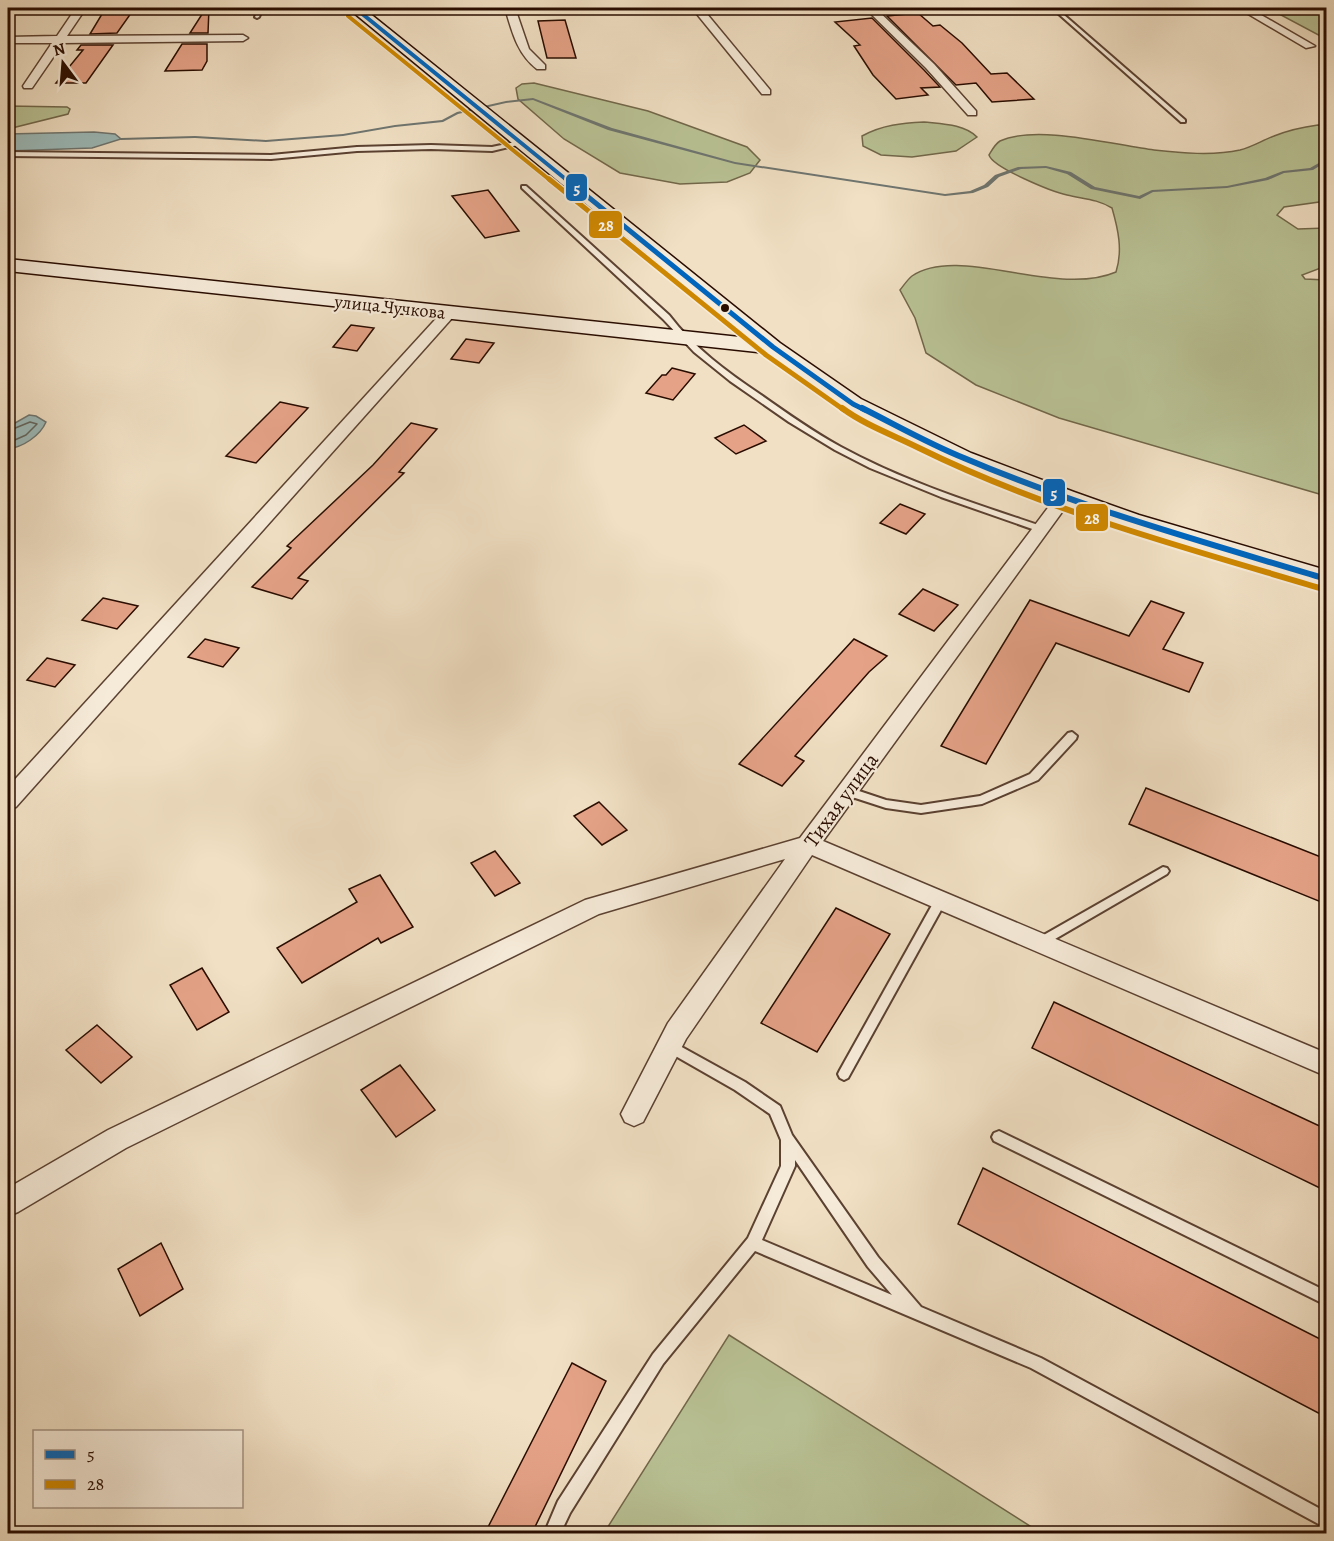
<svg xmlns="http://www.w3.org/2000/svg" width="1334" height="1541" font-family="Alegreya,serif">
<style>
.green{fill:#b9c295;stroke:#71674a;stroke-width:1.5}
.water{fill:#9cbbbb;stroke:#6e7570;stroke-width:1.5}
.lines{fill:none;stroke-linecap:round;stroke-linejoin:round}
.shore{stroke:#62645e;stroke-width:1.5}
.stream{fill:#6e7570;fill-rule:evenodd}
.building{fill:#e5a287;stroke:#290c00;stroke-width:1.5}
.lane-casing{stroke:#5b4131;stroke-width:4}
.street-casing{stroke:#5b4131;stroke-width:3}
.secondary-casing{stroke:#290c00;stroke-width:3}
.lane{fill:#f6ebd9;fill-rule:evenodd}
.street{fill:#f6ebd9;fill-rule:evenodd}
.secondary{fill:#f6ebd9;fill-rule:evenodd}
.bus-1-far2-casing{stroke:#f6ebd9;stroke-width:6}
.bus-1-far1-casing{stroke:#f6ebd9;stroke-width:8}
.bus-1-casing{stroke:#f6ebd9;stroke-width:10}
.bus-2-far2-casing{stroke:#f6ebd9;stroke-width:6}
.bus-2-far1-casing{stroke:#f6ebd9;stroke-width:8}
.bus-2-casing{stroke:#f6ebd9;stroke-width:10}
.bus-1-far2{stroke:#0065bd;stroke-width:4}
.bus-1-far1{stroke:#0065bd;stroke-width:5}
.bus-1{stroke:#0065bd;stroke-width:6}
.bus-2-far2{stroke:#ce8700;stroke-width:4}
.bus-2-far1{stroke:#ce8700;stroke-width:5}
.bus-2{stroke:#ce8700;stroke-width:6}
.bus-dot{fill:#290c00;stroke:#f6ebd9;stroke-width:2}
.labels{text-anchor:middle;stroke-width:4.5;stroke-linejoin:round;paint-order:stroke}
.far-street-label{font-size:18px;fill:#290c00;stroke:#f6ebd9}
.street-label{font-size:21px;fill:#290c00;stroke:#f6ebd9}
.line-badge{stroke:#f6ebd9;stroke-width:2}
.badge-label{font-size:16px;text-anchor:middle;font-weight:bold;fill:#fff}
</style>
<rect width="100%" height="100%" fill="#f1e0c4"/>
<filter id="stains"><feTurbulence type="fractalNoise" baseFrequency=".00333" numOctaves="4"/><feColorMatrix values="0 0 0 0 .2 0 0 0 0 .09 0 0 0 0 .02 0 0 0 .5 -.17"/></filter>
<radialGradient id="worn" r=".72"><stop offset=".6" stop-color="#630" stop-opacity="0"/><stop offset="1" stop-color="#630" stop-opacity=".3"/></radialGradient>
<g class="green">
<path d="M 1268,8 L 1326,8 L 1326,39 Z"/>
<path d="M 534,83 L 648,111 L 747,147 L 760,160 L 750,173 L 727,182 L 680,184 L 620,173 L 564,139 L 518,99 L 516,88 L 522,84 Z"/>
<path d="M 8,106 L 67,107 L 70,109 L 68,114 L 8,129 Z"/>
<path d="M 924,122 C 942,124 964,124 977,137 L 956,151 L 912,157 L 881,155 L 863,146 L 862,136 C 882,125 902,123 924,122 Z"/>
<path d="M 1318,125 L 1326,127 L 1326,201 L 1284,207 L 1277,215 L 1298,229 L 1326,228 L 1326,266 L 1302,275 L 1305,279 L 1326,280 L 1326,496 L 1059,418 L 976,385 L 926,353 L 915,318 L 900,290 C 904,285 908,279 912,276 C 959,244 1056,298 1116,272 C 1123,250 1118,229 1112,208 C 1097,199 1084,199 1067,195 C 1053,192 993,168 989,155 C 992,150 995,144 1000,141 C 1037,124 1114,145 1154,150 C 1181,153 1213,156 1240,150 C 1252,147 1263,140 1274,136 C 1289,130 1303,127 1318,125 Z"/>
<path d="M 729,1335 L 1041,1533 L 604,1533 Z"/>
</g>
<g class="water">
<path d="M 94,132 L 115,134 L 121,139 L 92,148 L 8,151 L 8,134 Z"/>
<path d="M 29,415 L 36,416 L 46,422 C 40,436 23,447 8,449 L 8,427 Z"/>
</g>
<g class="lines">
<path class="shore" d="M 8,431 L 30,422 L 37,424 L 26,435 L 8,443"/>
<path class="stream" d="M 533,98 L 612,128 L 735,162 L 945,194 L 970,191 L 984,185 L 995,175 L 1018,167 L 1046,166 L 1071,172 L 1095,187 L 1139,196 L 1152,190 L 1227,186 L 1265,178 L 1283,171 L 1310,168 L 1326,159 L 1326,162 L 1313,170 L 1284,173 L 1268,180 L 1227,188 L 1153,192 L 1140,199 L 1091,189 L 1067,174 L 1046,168 L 1021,169 L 999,177 L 988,187 L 973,193 L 945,196 L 735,164 L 608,130 L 533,100 L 506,103 L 458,114 L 443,122 L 395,127 L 343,136 L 266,142 L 195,138 L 121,140 L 119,139 L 121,138 L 195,136 L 266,140 L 343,134 L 395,125 L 442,120 L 457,112 L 506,101 Z"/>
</g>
<g class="building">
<path d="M 206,8 L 209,8 L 208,33 L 190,33 Z"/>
<path d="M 105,9 L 134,9 L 117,33 L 90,34 Z"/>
<path d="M 918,13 L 933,26 L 940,25 L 962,43 L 991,74 L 1007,73 L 1034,99 L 992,102 L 976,83 L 956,85 L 887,16 Z"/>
<path d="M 872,18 L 924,70 L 940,87 L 921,88 L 928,95 L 896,99 L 873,75 L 854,46 L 860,45 L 835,22 Z"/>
<path d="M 565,20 L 576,58 L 547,58 L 538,21 Z"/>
<path d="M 182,44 L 207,44 L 207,61 L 202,70 L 165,71 Z"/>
<path d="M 81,45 L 113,45 L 86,83 L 56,83 L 83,50 L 77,50 Z"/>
<path d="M 488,190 L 519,231 L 485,238 L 452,196 Z"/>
<path d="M 351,325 L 374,328 L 357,351 L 333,347 Z"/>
<path d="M 466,339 L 494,343 L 479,363 L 451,359 Z"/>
<path d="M 672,368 L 695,374 L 673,400 L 646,393 L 662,375 L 666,375 Z"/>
<path d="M 280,402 L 308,408 L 256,463 L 226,456 Z"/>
<path d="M 411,423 L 437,429 L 399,472 L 404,473 L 298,578 L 308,581 L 292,599 L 252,587 L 291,548 L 287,546 L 373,465 Z"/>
<path d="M 744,425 L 766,441 L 736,454 L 715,438 Z"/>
<path d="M 900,504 L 925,514 L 906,534 L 880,523 Z"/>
<path d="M 923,589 L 958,605 L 934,631 L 899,614 Z"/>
<path d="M 103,598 L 138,606 L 117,629 L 82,620 Z"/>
<path d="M 1030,600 L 1129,636 L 1151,601 L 1184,613 L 1163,649 L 1203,663 L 1189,692 L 1056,643 L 986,764 L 941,746 Z"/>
<path d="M 205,639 L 239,648 L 223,667 L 188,657 Z"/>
<path d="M 854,639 L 887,656 L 869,672 L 795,756 L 804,761 L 782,786 L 739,764 Z"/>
<path d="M 47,658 L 75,665 L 55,687 L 27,680 Z"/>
<path d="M 1146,788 L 1326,859 L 1326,904 L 1129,824 Z"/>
<path d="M 599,802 L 627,830 L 602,845 L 574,816 Z"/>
<path d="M 495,851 L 520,883 L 495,896 L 471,863 Z"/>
<path d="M 380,875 L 413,927 L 381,943 L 378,938 L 302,983 L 277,948 L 357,902 L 349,889 Z"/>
<path d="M 836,908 L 890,934 L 817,1052 L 761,1023 Z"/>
<path d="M 202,968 L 229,1012 L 197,1030 L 170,985 Z"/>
<path d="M 1054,1002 L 1326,1129 L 1326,1191 L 1032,1048 Z"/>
<path d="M 97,1025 L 132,1057 L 101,1083 L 66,1050 Z"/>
<path d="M 400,1065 L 435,1110 L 396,1137 L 361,1090 Z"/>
<path d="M 983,1168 L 1326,1342 L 1326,1417 L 958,1224 Z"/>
<path d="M 161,1243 L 183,1289 L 140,1316 L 118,1269 Z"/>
<path d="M 572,1363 L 606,1381 L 532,1533 L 485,1533 Z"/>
</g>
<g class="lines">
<g class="lane-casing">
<g id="lane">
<path d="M 259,8 L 263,8 L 259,17 L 257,18 L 255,17 Z"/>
<path d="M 1052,8 L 1056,8 L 1185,120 L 1185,122 L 1181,122 Z"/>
<path d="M 520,141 L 523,143 L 522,144 L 492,151 L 431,149 L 357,151 L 271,159 L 8,156 L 8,152 L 271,155 L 357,147 L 431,145 L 492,147 Z"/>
<path d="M 522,186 L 526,186 L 669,315 C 694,348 727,372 761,395 C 787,413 813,432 841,447 C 905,482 976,504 1044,527 L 1045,529 L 1044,531 L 1038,531 L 941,497 L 870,468 L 835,450 L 789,422 L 730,381 L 694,352 L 663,319 L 522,188 Z"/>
<path d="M 1072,732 L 1077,736 L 1076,739 L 1038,780 L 982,804 L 921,813 L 886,808 L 843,794 L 842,791 L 843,788 L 847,787 L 886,800 L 921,805 L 980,796 L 1030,774 L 1068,733 Z"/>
<path d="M 1163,867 L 1167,868 L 1169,871 L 1167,874 L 1043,946 L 1039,948 L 1035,946 L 1033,943 L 1035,940 Z"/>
<path d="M 940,896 L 944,898 L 946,901 L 848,1078 L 844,1080 L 840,1078 L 838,1074 L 840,1070 L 936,898 Z"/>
<path d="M 669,1040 L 745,1082 L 780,1106 L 792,1135 L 878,1257 L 921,1307 L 1041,1358 L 1326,1512 L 1326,1528 L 1031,1368 L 755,1251 L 663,1364 L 570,1513 L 560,1534 L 544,1534 L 558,1501 L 653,1354 L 748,1238 L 781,1166 L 781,1140 L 770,1114 L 735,1090 L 665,1050 L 663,1046 L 665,1042 ZM 795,1160 L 868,1267 L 892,1295 L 762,1240 L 795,1166 Z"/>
<path d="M 999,1131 L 1326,1291 L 1326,1305 L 994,1141 L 992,1137 L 994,1133 Z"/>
</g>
</g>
<g class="street-casing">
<g id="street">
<path d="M 76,8 L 86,8 L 67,36 L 243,35 L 248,38 L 243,41 L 63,43 L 32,88 L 24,88 L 23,86 L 52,43 L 8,43 L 8,37 L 57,36 Z"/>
<path d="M 505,8 L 515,8 L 529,49 L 545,65 L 545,69 L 537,69 C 517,54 512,31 505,8 Z"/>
<path d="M 692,8 L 702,8 L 770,90 L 770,94 L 762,94 Z"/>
<path d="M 865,8 L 875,8 L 934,64 L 976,111 L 976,115 L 968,115 L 926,68 Z"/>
<path d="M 1238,8 L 1249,8 L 1315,46 L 1306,48 Z"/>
<path d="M 448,310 L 455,314 L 453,317 L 16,807 L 8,809 L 8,787 L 443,311 Z"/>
<path d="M 1065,492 L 1071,493 L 1073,497 L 823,841 L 1326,1053 L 1326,1076 L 812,855 L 686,1039 L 643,1122 L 634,1126 L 625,1122 L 621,1114 L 668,1023 L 785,859 L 599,914 L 126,1148 L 18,1212 L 8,1216 L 8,1188 L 108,1130 L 585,900 L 800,838 L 1059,493 Z"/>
</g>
</g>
<g class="secondary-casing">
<path id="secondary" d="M 348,8 L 363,8 L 780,343 L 861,399 L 971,453 L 1074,492 L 1139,515 L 1326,570 L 1326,587 L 1121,525 L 955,463 L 845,409 L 767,353 L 8,271 L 8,259 L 749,338 Z"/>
</g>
<use href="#lane" class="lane"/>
<use href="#street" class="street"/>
<use href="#secondary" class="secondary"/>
<g class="bus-1-far2-casing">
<path id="bus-1-far2" d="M 355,8 L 568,181"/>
</g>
<g class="bus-1-far1-casing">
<path id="bus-1-far1" d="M 566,179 L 773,347 L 853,404 L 865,410"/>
</g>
<g class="bus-1-casing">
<path id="bus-1" d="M 862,408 C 896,425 929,444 964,458 C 1081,508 1204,542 1326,579"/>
</g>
<g class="bus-2-far2-casing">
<path id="bus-2-far2" d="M 348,16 L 551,181"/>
</g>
<g class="bus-2-far1-casing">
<path id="bus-2-far1" d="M 549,179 L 766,355 L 844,410"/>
</g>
<g class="bus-2-casing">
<path id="bus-2" d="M 842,408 C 865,425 893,435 919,448 C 1047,511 1186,548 1323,589"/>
</g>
<use href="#bus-1-far2" class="bus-1-far2"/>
<use href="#bus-1-far1" class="bus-1-far1"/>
<use href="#bus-1" class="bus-1"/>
<use href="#bus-2-far2" class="bus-2-far2"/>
<use href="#bus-2-far1" class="bus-2-far1"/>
<use href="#bus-2" class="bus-2"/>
</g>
<circle class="bus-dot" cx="725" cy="308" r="5"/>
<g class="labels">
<g class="far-street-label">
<text transform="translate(390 307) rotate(6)" y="6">улица Чучкова</text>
</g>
<g class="street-label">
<text transform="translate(841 800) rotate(-54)" y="7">Тихая улица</text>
</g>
</g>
<g class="line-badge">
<rect x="565" y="173" width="23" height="29" rx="6" fill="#0065bd"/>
<rect x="588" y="210" width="35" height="29" rx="6" fill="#ce8700"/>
<rect x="1042" y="478" width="24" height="29" rx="6" fill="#0065bd"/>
<rect x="1075" y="503" width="34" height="29" rx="6" fill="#ce8700"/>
</g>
<g class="badge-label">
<text x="577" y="194">5</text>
<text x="606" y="231">28</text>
<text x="1054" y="499">5</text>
<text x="1092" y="524">28</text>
</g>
<rect width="1334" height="1541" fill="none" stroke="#f1e0c4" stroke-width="30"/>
<rect x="9" y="9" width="1316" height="1523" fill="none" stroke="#290c00" stroke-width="3"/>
<rect x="15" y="15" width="1304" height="1511" fill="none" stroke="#290c00" stroke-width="1.5"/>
<rect x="33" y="1430" width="210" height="78" fill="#f6ebd9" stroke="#a49282" stroke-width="1.5"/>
<rect x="45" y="1450" width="30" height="9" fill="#0065bd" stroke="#a49282" stroke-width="1.5"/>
<text x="87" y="1460" font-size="18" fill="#290c00">5</text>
<rect x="45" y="1480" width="30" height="9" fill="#ce8700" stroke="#a49282" stroke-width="1.5"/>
<text x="87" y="1490" font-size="18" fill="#290c00">28</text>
<g transform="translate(63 63) rotate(344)" stroke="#f6ebd9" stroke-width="4.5" paint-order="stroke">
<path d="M0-4.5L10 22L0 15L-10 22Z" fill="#290c00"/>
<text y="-9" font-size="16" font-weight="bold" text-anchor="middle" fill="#290c00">N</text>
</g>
<rect width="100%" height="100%" filter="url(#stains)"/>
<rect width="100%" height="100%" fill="url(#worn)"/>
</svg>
